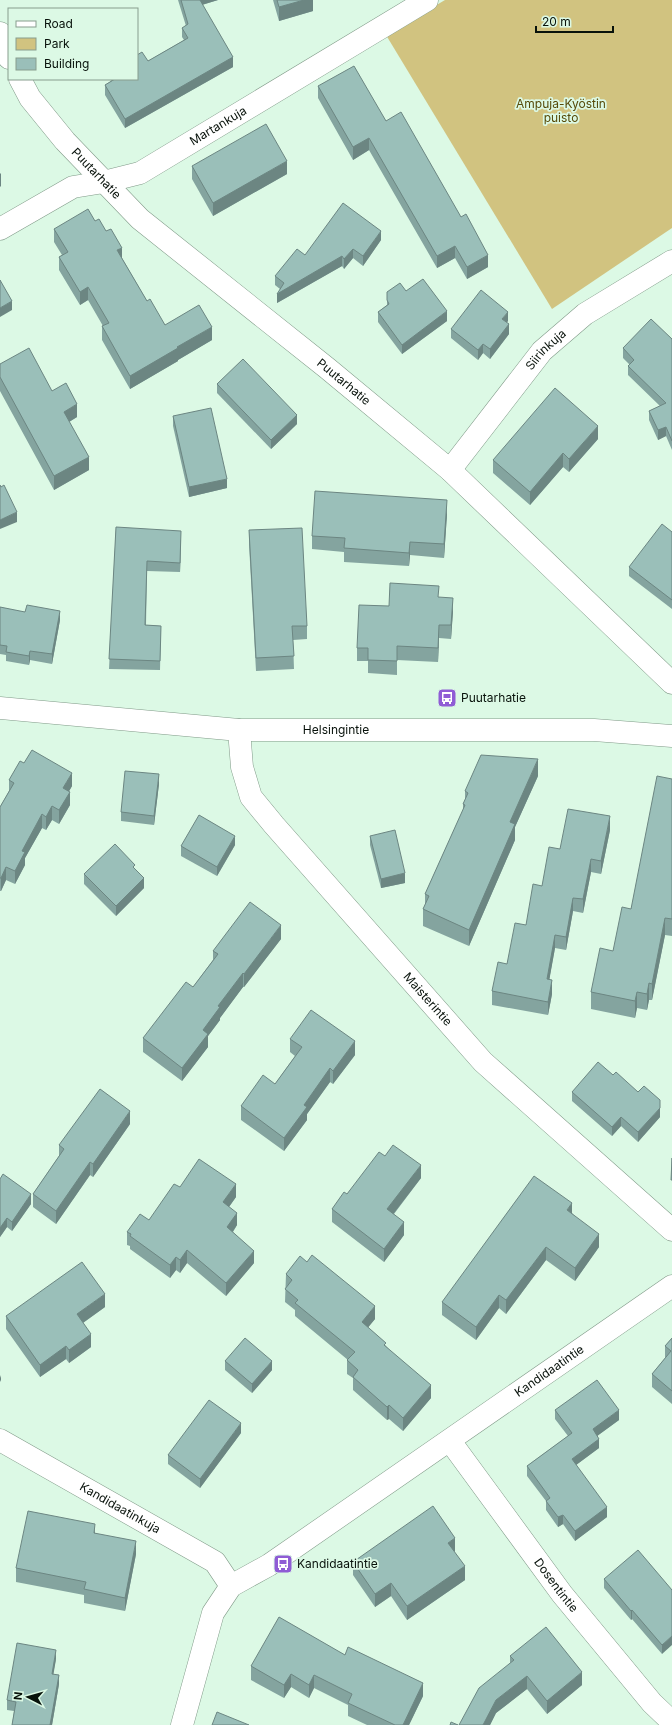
<svg xmlns="http://www.w3.org/2000/svg" width="672" height="1725" font-family="Inter,sans-serif">
<style>
.green{fill:#d1c380}
.lines{fill:none;stroke-linecap:round;stroke-linejoin:round}
.street-casing{stroke:#809a88;stroke-width:23}
.secondary-casing{stroke:#809a88;stroke-width:23}
.street{stroke:#fff;stroke-width:22}
.secondary{stroke:#fff;stroke-width:22}
.wall{fill:#84a49f}
.shaded-wall{fill:#6c8682}
.building{fill:#9abfb9;stroke:#6c8682}
.labels{text-anchor:middle;stroke-width:3.5;stroke-linejoin:round;paint-order:stroke}
.park-label{font-size:12px;fill:#564a09;stroke:#dcf9e5}
.street-label{font-size:12px;fill:#08120b;stroke:#dcf9e5}
.poi-label{font-size:12px;fill:#08120b;stroke:#dcf9e5;text-anchor:start}
</style>
<rect width="100%" height="100%" fill="#dcf9e5"/>
<path class="green" d="M 445,0 L 672,0 L 672,228 L 552,309 L 386,35 Z"/>
<g class="lines">
<g class="street-casing">
<g id="street">
<path d="M 0,33 L 9,58"/>
<path id="s1" d="M 20,79 L 30,98 L 65,141 L 140,219 L 327,368 L 450,470 L 672,683"/>
<path id="s2" d="M 0,229 L 73,187 L 104,182 L 140,173 L 427,0"/>
<path id="s3" d="M 450,470 L 542,351 L 585,314 L 672,261"/>
<path id="s4" d="M 239,730 L 242,767 L 251,797 L 274,825 L 483,1062 L 672,1230"/>
<path id="s5" d="M 0,1440 L 215,1562 L 231,1586"/>
<path id="s6" d="M 450,1441 L 562,1594 L 652,1703 L 672,1722"/>
<path id="s7" d="M 182,1725 L 213,1613 L 231,1586 L 269,1565 L 672,1286"/>
</g>
</g>
<g class="secondary-casing">
<g id="secondary">
<path id="s8" d="M 0,708 L 239,730 L 594,730 L 672,736"/>
</g>
</g>
<use href="#street" class="street"/>
<use href="#secondary" class="secondary"/>
</g>
<g class="wall">
<path d="M 178,0 L 218,0 L 202,5 L 233,67 L 125,128 L 105,95 L 105,85 L 111,81 L 110,79 L 137,79 L 148,61 L 184,40 L 182,37 L 182,28 L 186,26 Z"/>
<path d="M 273,0 L 313,0 L 313,11 L 279,21 Z"/>
<path d="M 318,86 L 386,121 L 488,267 L 467,279 L 455,258 L 437,268 L 369,150 L 353,160 L 318,98 Z"/>
<path d="M 192,166 L 287,174 L 213,216 L 192,179 Z"/>
<path d="M 95,221 L 122,258 L 147,301 L 165,325 L 212,340 L 178,360 L 178,361 L 130,389 L 102,340 L 102,326 L 103,326 L 88,300 L 80,305 L 59,270 L 59,257 L 62,255 L 54,242 L 54,229 Z"/>
<path d="M 381,240 L 363,266 L 353,258 L 344,269 L 342,266 L 277,303 L 280,289 L 275,285 L 275,276 L 305,255 Z"/>
<path d="M 406,291 L 447,321 L 402,354 L 378,322 L 378,312 L 387,305 L 387,292 Z"/>
<path d="M 508,321 L 507,322 L 509,334 L 490,359 L 483,353 L 478,360 L 451,338 L 451,329 Z"/>
<path d="M 672,339 L 672,450 L 666,436 L 658,440 L 649,420 L 649,411 L 660,406 L 628,375 L 628,366 L 630,365 L 623,358 L 623,348 Z"/>
<path d="M 0,364 L 52,391 L 77,417 L 69,422 L 89,470 L 54,490 L 0,391 Z"/>
<path d="M 217,384 L 297,424 L 271,449 L 217,393 Z"/>
<path d="M 173,416 L 227,488 L 189,497 L 173,426 Z"/>
<path d="M 598,439 L 569,472 L 563,467 L 530,505 L 493,473 L 493,460 Z"/>
<path d="M 447,514 L 444,558 L 410,555 L 409,566 L 344,562 L 344,552 L 312,549 L 312,536 Z"/>
<path d="M 116,527 L 181,540 L 180,572 L 147,571 L 146,625 L 161,626 L 160,670 L 109,669 Z"/>
<path d="M 249,530 L 307,626 L 307,639 L 293,640 L 294,669 L 256,671 L 249,544 Z"/>
<path d="M 672,532 L 672,609 L 629,576 L 629,567 Z"/>
<path d="M 439,597 L 453,611 L 451,639 L 439,638 L 438,662 L 397,660 L 397,675 L 368,673 L 368,661 L 357,661 L 357,648 L 389,606 Z"/>
<path d="M 0,607 L 60,620 L 52,664 L 30,660 L 29,665 L 6,661 L 6,655 L 0,654 Z"/>
<path d="M 24,763 L 72,786 L 69,791 L 70,805 L 59,824 L 52,820 L 46,830 L 42,828 L 25,858 L 25,865 L 15,884 L 6,880 L 1,891 L 0,891 L 0,807 L 9,791 L 9,780 Z"/>
<path d="M 538,776 L 515,827 L 515,840 L 469,946 L 423,926 L 423,909 L 425,905 L 425,894 L 463,810 L 463,804 L 465,800 L 465,791 Z"/>
<path d="M 672,779 L 672,936 L 665,935 L 652,1000 L 649,1000 L 647,1010 L 637,1008 L 635,1018 L 591,1009 L 591,992 L 613,951 L 631,909 Z"/>
<path d="M 159,784 L 154,825 L 121,821 L 121,812 Z"/>
<path d="M 610,830 L 601,874 L 591,872 L 583,913 L 573,911 L 566,950 L 555,948 L 549,980 L 552,994 L 548,1015 L 492,1005 L 492,991 L 507,964 L 526,925 L 542,886 Z"/>
<path d="M 370,836 L 405,883 L 381,888 L 370,845 Z"/>
<path d="M 235,845 L 217,876 L 181,856 L 181,846 Z"/>
<path d="M 135,869 L 144,888 L 116,916 L 84,884 L 84,874 Z"/>
<path d="M 281,939 L 244,987 L 243,987 L 220,1018 L 220,1020 L 208,1036 L 208,1047 L 182,1081 L 143,1052 L 143,1038 L 193,987 L 213,960 L 213,951 Z"/>
<path d="M 290,1039 L 355,1055 L 333,1084 L 330,1082 L 307,1114 L 307,1120 L 284,1151 L 241,1120 L 241,1106 L 275,1084 L 295,1056 L 290,1052 Z"/>
<path d="M 572,1092 L 660,1117 L 638,1142 L 621,1126 L 612,1136 L 572,1101 Z"/>
<path d="M 130,1124 L 93,1177 L 90,1175 L 56,1224 L 33,1207 L 33,1194 L 59,1156 L 59,1145 Z"/>
<path d="M 385,1156 L 421,1178 L 394,1214 L 404,1235 L 384,1262 L 332,1222 L 332,1209 Z"/>
<path d="M 0,1179 L 31,1204 L 12,1231 L 7,1227 L 0,1237 Z"/>
<path d="M 180,1187 L 236,1197 L 229,1207 L 237,1225 L 233,1232 L 254,1263 L 226,1296 L 187,1263 L 180,1273 L 176,1270 L 170,1278 L 130,1249 L 130,1246 L 127,1245 L 127,1232 L 149,1220 Z"/>
<path d="M 572,1213 L 599,1247 L 575,1281 L 546,1260 L 506,1314 L 499,1308 L 476,1340 L 442,1315 L 442,1302 Z"/>
<path d="M 286,1274 L 375,1319 L 368,1327 L 386,1346 L 431,1398 L 403,1431 L 389,1419 L 387,1420 L 353,1390 L 353,1378 L 347,1374 L 347,1360 L 348,1360 L 295,1316 L 295,1310 L 285,1302 Z"/>
<path d="M 105,1307 L 83,1323 L 91,1347 L 69,1363 L 66,1359 L 40,1377 L 6,1329 L 6,1316 Z"/>
<path d="M 672,1338 L 672,1404 L 652,1387 L 652,1374 L 665,1358 L 665,1346 Z"/>
<path d="M 225,1361 L 272,1370 L 252,1393 L 225,1370 Z"/>
<path d="M 555,1410 L 619,1420 L 597,1436 L 599,1448 L 576,1465 L 607,1517 L 575,1541 L 563,1524 L 558,1527 L 546,1510 L 546,1501 L 527,1476 L 527,1466 L 568,1436 L 555,1419 Z"/>
<path d="M 241,1433 L 200,1488 L 168,1464 L 168,1455 Z"/>
<path d="M 95,1533 L 136,1554 L 125,1611 L 84,1603 L 84,1595 L 16,1582 L 16,1568 Z"/>
<path d="M 455,1551 L 454,1552 L 465,1580 L 407,1620 L 391,1596 L 375,1607 L 353,1575 L 353,1562 Z"/>
<path d="M 604,1579 L 672,1590 L 662,1654 L 632,1619 L 631,1620 L 604,1588 Z"/>
<path d="M 345,1655 L 423,1696 L 409,1725 L 367,1725 L 348,1716 L 348,1705 L 314,1688 L 309,1698 L 291,1687 L 284,1698 L 251,1680 L 251,1666 Z"/>
<path d="M 510,1656 L 582,1685 L 547,1714 L 527,1689 L 496,1713 L 490,1725 L 459,1725 L 510,1663 Z"/>
<path d="M 56,1659 L 53,1674 L 59,1684 L 52,1725 L 12,1725 L 14,1711 L 7,1710 L 7,1700 Z"/>
</g>
<g class="shaded-wall">
<path d="M 198,0 L 218,0 L 198,6 Z"/>
<path d="M 304,0 L 313,0 L 313,11 L 279,21 L 279,7 Z"/>
<path d="M 233,57 L 233,67 L 125,128 L 125,119 Z"/>
<path d="M 369,138 L 369,150 L 353,160 L 353,147 Z"/>
<path d="M 287,161 L 287,174 L 213,216 L 213,203 Z"/>
<path d="M 1,173 L 1,186 L 0,187 L 0,174 Z"/>
<path d="M 381,231 L 381,240 L 363,266 L 363,256 Z"/>
<path d="M 455,246 L 455,258 L 437,268 L 437,256 Z"/>
<path d="M 122,248 L 122,261 L 117,250 Z"/>
<path d="M 353,249 L 353,258 L 344,269 L 344,259 Z"/>
<path d="M 488,255 L 488,267 L 467,279 L 467,267 Z"/>
<path d="M 342,256 L 342,266 L 277,303 L 277,294 Z"/>
<path d="M 88,287 L 88,300 L 80,305 L 80,292 Z"/>
<path d="M 12,301 L 12,310 L 0,317 L 0,308 Z"/>
<path d="M 447,311 L 447,321 L 402,354 L 402,345 Z"/>
<path d="M 508,312 L 508,321 L 502,328 L 502,319 Z"/>
<path d="M 509,324 L 509,334 L 490,359 L 490,349 Z"/>
<path d="M 212,327 L 212,340 L 178,360 L 178,361 L 130,389 L 130,376 L 177,347 Z"/>
<path d="M 483,344 L 483,353 L 478,360 L 478,350 Z"/>
<path d="M 77,404 L 77,417 L 64,425 L 64,412 Z"/>
<path d="M 297,415 L 297,424 L 271,449 L 271,440 Z"/>
<path d="M 598,426 L 598,439 L 569,472 L 569,459 Z"/>
<path d="M 666,427 L 666,436 L 658,440 L 658,430 Z"/>
<path d="M 563,453 L 563,467 L 530,505 L 530,492 Z"/>
<path d="M 89,457 L 89,470 L 54,490 L 54,476 Z"/>
<path d="M 227,479 L 227,488 L 189,497 L 189,487 Z"/>
<path d="M 447,500 L 447,514 L 444,558 L 444,544 Z"/>
<path d="M 17,512 L 17,522 L 0,529 L 0,520 Z"/>
<path d="M 181,531 L 181,540 L 180,572 L 180,563 Z"/>
<path d="M 410,542 L 410,555 L 409,566 L 409,553 Z"/>
<path d="M 453,598 L 453,611 L 451,639 L 451,625 Z"/>
<path d="M 60,611 L 60,620 L 52,664 L 52,654 Z"/>
<path d="M 439,625 L 439,638 L 438,662 L 438,648 Z"/>
<path d="M 30,651 L 30,660 L 29,665 L 29,656 Z"/>
<path d="M 538,759 L 538,776 L 515,827 L 515,840 L 469,946 L 469,930 L 510,822 Z"/>
<path d="M 72,773 L 72,786 L 63,802 L 63,788 Z"/>
<path d="M 159,774 L 159,784 L 154,825 L 154,816 Z"/>
<path d="M 70,792 L 70,805 L 59,824 L 59,810 Z"/>
<path d="M 52,806 L 52,820 L 46,830 L 46,817 Z"/>
<path d="M 42,814 L 42,828 L 25,858 L 25,865 L 15,884 L 15,871 L 22,851 Z"/>
<path d="M 610,816 L 610,830 L 601,874 L 601,861 Z"/>
<path d="M 235,836 L 235,845 L 217,876 L 217,867 Z"/>
<path d="M 591,859 L 591,872 L 583,913 L 583,899 Z"/>
<path d="M 6,867 L 6,880 L 1,891 L 1,878 Z"/>
<path d="M 405,873 L 405,883 L 381,888 L 381,879 Z"/>
<path d="M 144,878 L 144,888 L 116,916 L 116,906 Z"/>
<path d="M 573,898 L 573,911 L 566,950 L 566,937 Z"/>
<path d="M 665,918 L 665,935 L 652,1000 L 652,984 Z"/>
<path d="M 281,925 L 281,939 L 244,987 L 244,974 Z"/>
<path d="M 555,935 L 555,948 L 547,993 L 547,979 Z"/>
<path d="M 243,973 L 243,987 L 220,1018 L 220,1020 L 208,1036 L 208,1047 L 182,1081 L 182,1068 L 203,1030 L 218,1006 Z"/>
<path d="M 552,980 L 552,994 L 548,1015 L 548,1002 Z"/>
<path d="M 649,983 L 649,1000 L 647,1010 L 647,994 Z"/>
<path d="M 637,992 L 637,1008 L 635,1018 L 635,1001 Z"/>
<path d="M 355,1041 L 355,1055 L 333,1084 L 333,1071 Z"/>
<path d="M 330,1068 L 330,1082 L 307,1114 L 307,1120 L 284,1151 L 284,1138 L 304,1105 Z"/>
<path d="M 660,1108 L 660,1117 L 638,1142 L 638,1132 Z"/>
<path d="M 130,1111 L 130,1124 L 93,1177 L 93,1164 Z"/>
<path d="M 621,1117 L 621,1126 L 612,1136 L 612,1127 Z"/>
<path d="M 90,1162 L 90,1175 L 56,1224 L 56,1211 Z"/>
<path d="M 421,1165 L 421,1178 L 387,1222 L 387,1209 Z"/>
<path d="M 236,1184 L 236,1197 L 223,1215 L 223,1202 Z"/>
<path d="M 31,1194 L 31,1204 L 12,1231 L 12,1222 Z"/>
<path d="M 572,1203 L 572,1216 L 567,1210 Z"/>
<path d="M 237,1213 L 237,1225 L 227,1240 L 227,1227 Z"/>
<path d="M 7,1218 L 7,1227 L 0,1237 L 0,1228 Z"/>
<path d="M 404,1222 L 404,1235 L 384,1262 L 384,1249 Z"/>
<path d="M 599,1234 L 599,1247 L 575,1281 L 575,1268 Z"/>
<path d="M 546,1247 L 546,1260 L 506,1314 L 506,1300 Z"/>
<path d="M 187,1250 L 187,1263 L 180,1273 L 180,1260 Z"/>
<path d="M 254,1251 L 254,1263 L 226,1296 L 226,1283 Z"/>
<path d="M 176,1257 L 176,1270 L 170,1278 L 170,1265 Z"/>
<path d="M 105,1294 L 105,1307 L 77,1327 L 77,1314 Z"/>
<path d="M 499,1295 L 499,1308 L 476,1340 L 476,1327 Z"/>
<path d="M 375,1306 L 375,1319 L 362,1335 L 362,1322 Z"/>
<path d="M 91,1334 L 91,1347 L 69,1363 L 69,1350 Z"/>
<path d="M 66,1346 L 66,1359 L 40,1377 L 40,1365 Z"/>
<path d="M 272,1361 L 272,1370 L 252,1393 L 252,1384 Z"/>
<path d="M 1,1375 L 1,1380 L 0,1382 L 0,1378 Z"/>
<path d="M 431,1385 L 431,1398 L 403,1431 L 403,1418 Z"/>
<path d="M 389,1405 L 389,1419 L 387,1420 L 387,1407 Z"/>
<path d="M 619,1410 L 619,1420 L 593,1439 L 593,1429 Z"/>
<path d="M 241,1423 L 241,1433 L 200,1488 L 200,1479 Z"/>
<path d="M 599,1439 L 599,1448 L 572,1468 L 572,1459 Z"/>
<path d="M 607,1507 L 607,1517 L 575,1541 L 575,1531 Z"/>
<path d="M 563,1515 L 563,1524 L 558,1527 L 558,1517 Z"/>
<path d="M 95,1524 L 95,1537 L 94,1533 Z"/>
<path d="M 455,1538 L 455,1551 L 448,1556 L 448,1543 Z"/>
<path d="M 136,1541 L 136,1554 L 125,1611 L 125,1598 Z"/>
<path d="M 465,1566 L 465,1580 L 407,1620 L 407,1606 Z"/>
<path d="M 391,1583 L 391,1596 L 375,1607 L 375,1594 Z"/>
<path d="M 632,1610 L 632,1619 L 631,1620 L 631,1611 Z"/>
<path d="M 672,1636 L 672,1645 L 662,1654 L 662,1645 Z"/>
<path d="M 56,1650 L 56,1659 L 52,1683 L 52,1674 Z"/>
<path d="M 582,1672 L 582,1685 L 547,1714 L 547,1701 Z"/>
<path d="M 291,1674 L 291,1687 L 284,1698 L 284,1685 Z"/>
<path d="M 59,1675 L 59,1684 L 52,1725 L 50,1725 Z"/>
<path d="M 314,1675 L 314,1688 L 309,1698 L 309,1685 Z"/>
<path d="M 527,1676 L 527,1689 L 496,1713 L 490,1725 L 483,1725 L 496,1700 Z"/>
<path d="M 423,1683 L 423,1696 L 409,1725 L 403,1725 Z"/>
</g>
<g class="building">
<path d="M 181,0 L 200,0 L 233,57 L 125,119 L 105,85 L 115,79 L 137,79 L 137,55 L 142,52 L 148,61 L 188,38 L 182,28 L 188,24 Z"/>
<path d="M 277,0 L 304,0 L 279,7 Z"/>
<path d="M 354,66 L 386,121 L 401,112 L 461,217 L 466,214 L 488,255 L 467,267 L 455,246 L 437,256 L 369,138 L 353,147 L 318,86 Z"/>
<path d="M 266,124 L 287,161 L 213,203 L 192,166 Z"/>
<path d="M 343,203 L 381,231 L 363,256 L 353,249 L 344,259 L 342,256 L 277,294 L 284,283 L 275,276 L 297,249 L 305,255 Z"/>
<path d="M 88,209 L 95,221 L 99,219 L 106,231 L 111,229 L 122,248 L 117,250 L 147,301 L 150,299 L 165,325 L 199,305 L 212,327 L 177,347 L 178,348 L 130,376 L 102,326 L 109,323 L 88,287 L 80,292 L 59,257 L 68,252 L 54,229 Z"/>
<path d="M 423,279 L 447,311 L 402,345 L 378,312 L 389,304 L 387,300 L 387,292 L 400,283 L 406,291 Z"/>
<path d="M 0,280 L 12,301 L 0,308 Z"/>
<path d="M 481,290 L 508,312 L 502,319 L 509,324 L 490,349 L 483,344 L 478,350 L 451,329 Z"/>
<path d="M 651,319 L 672,339 L 672,441 L 666,427 L 658,430 L 649,411 L 666,403 L 628,366 L 634,360 L 623,348 Z"/>
<path d="M 29,348 L 52,391 L 66,383 L 77,404 L 64,412 L 89,457 L 54,476 L 0,377 L 0,364 Z"/>
<path d="M 243,359 L 297,415 L 271,440 L 217,384 Z"/>
<path d="M 555,388 L 598,426 L 569,459 L 563,453 L 530,492 L 493,460 Z"/>
<path d="M 211,408 L 227,479 L 189,487 L 173,416 Z"/>
<path d="M 0,485 L 1,487 L 4,485 L 17,512 L 0,520 Z"/>
<path d="M 315,491 L 447,500 L 444,544 L 410,542 L 409,553 L 344,548 L 345,538 L 312,536 Z"/>
<path d="M 662,524 L 672,532 L 672,600 L 629,567 Z"/>
<path d="M 116,527 L 181,531 L 180,563 L 147,561 L 145,625 L 161,626 L 160,661 L 109,659 Z"/>
<path d="M 302,528 L 307,626 L 292,626 L 294,656 L 256,658 L 249,530 Z"/>
<path d="M 390,583 L 439,586 L 438,597 L 453,598 L 451,625 L 439,625 L 438,648 L 397,646 L 397,661 L 368,660 L 368,648 L 357,648 L 359,605 L 389,606 Z"/>
<path d="M 27,605 L 60,611 L 52,654 L 30,651 L 29,656 L 6,652 L 7,646 L 0,645 L 0,607 L 25,612 Z"/>
<path d="M 32,750 L 72,773 L 63,788 L 70,792 L 59,810 L 52,806 L 46,817 L 42,814 L 22,851 L 25,852 L 15,871 L 6,867 L 1,878 L 0,878 L 0,807 L 14,783 L 9,780 L 20,761 L 24,763 Z"/>
<path d="M 481,755 L 538,759 L 510,822 L 515,824 L 469,930 L 423,909 L 429,896 L 425,894 L 465,805 L 463,804 L 468,793 L 465,791 Z"/>
<path d="M 125,771 L 159,774 L 154,816 L 121,812 Z"/>
<path d="M 657,776 L 672,779 L 672,919 L 665,918 L 652,984 L 649,983 L 647,994 L 637,992 L 635,1001 L 591,992 L 600,948 L 613,951 L 622,907 L 631,909 Z"/>
<path d="M 568,809 L 610,816 L 601,861 L 591,859 L 583,899 L 573,898 L 566,937 L 555,935 L 547,979 L 552,980 L 548,1002 L 492,991 L 498,962 L 507,964 L 515,923 L 526,925 L 533,884 L 542,886 L 549,847 L 560,849 Z"/>
<path d="M 199,815 L 235,836 L 217,867 L 181,846 Z"/>
<path d="M 395,830 L 405,873 L 381,879 L 370,836 Z"/>
<path d="M 115,844 L 135,865 L 133,867 L 144,878 L 116,906 L 84,874 Z"/>
<path d="M 250,902 L 281,925 L 244,974 L 243,973 L 218,1006 L 220,1007 L 203,1030 L 208,1034 L 182,1068 L 143,1038 L 186,982 L 193,987 L 218,954 L 213,951 Z"/>
<path d="M 311,1010 L 355,1041 L 333,1071 L 330,1068 L 304,1105 L 307,1107 L 284,1138 L 241,1106 L 263,1075 L 275,1084 L 302,1047 L 290,1039 Z"/>
<path d="M 598,1062 L 613,1075 L 616,1072 L 638,1092 L 644,1086 L 660,1100 L 660,1108 L 638,1132 L 621,1117 L 612,1127 L 572,1092 Z"/>
<path d="M 100,1089 L 130,1111 L 93,1164 L 90,1162 L 56,1211 L 33,1194 L 64,1149 L 59,1145 Z"/>
<path d="M 393,1145 L 421,1165 L 387,1209 L 404,1222 L 384,1249 L 332,1209 L 344,1192 L 347,1194 L 379,1152 L 385,1156 Z"/>
<path d="M 672,1158 L 672,1180 L 671,1180 Z"/>
<path d="M 199,1159 L 236,1184 L 223,1202 L 237,1213 L 227,1227 L 254,1251 L 226,1283 L 187,1250 L 180,1260 L 176,1257 L 170,1265 L 130,1236 L 131,1234 L 127,1232 L 140,1214 L 149,1220 L 174,1184 L 180,1187 Z"/>
<path d="M 3,1174 L 31,1194 L 12,1222 L 7,1218 L 0,1228 L 0,1179 Z"/>
<path d="M 534,1176 L 572,1203 L 567,1210 L 599,1234 L 575,1268 L 546,1247 L 506,1300 L 499,1295 L 476,1327 L 442,1302 Z"/>
<path d="M 312,1255 L 375,1306 L 362,1322 L 386,1343 L 384,1345 L 431,1385 L 403,1418 L 389,1405 L 387,1407 L 353,1377 L 358,1370 L 347,1360 L 355,1352 L 295,1303 L 298,1300 L 285,1289 L 292,1280 L 286,1274 L 300,1256 L 307,1262 Z"/>
<path d="M 82,1262 L 105,1294 L 77,1314 L 91,1334 L 69,1350 L 66,1346 L 40,1365 L 6,1316 Z"/>
<path d="M 245,1338 L 272,1361 L 252,1384 L 225,1361 Z"/>
<path d="M 672,1338 L 672,1391 L 652,1374 L 671,1351 L 665,1346 Z"/>
<path d="M 597,1380 L 619,1410 L 593,1429 L 599,1439 L 572,1459 L 607,1507 L 575,1531 L 563,1515 L 558,1517 L 546,1501 L 550,1498 L 527,1466 L 572,1433 L 555,1410 Z"/>
<path d="M 209,1400 L 241,1423 L 200,1479 L 168,1455 Z"/>
<path d="M 433,1506 L 455,1538 L 448,1543 L 465,1566 L 407,1606 L 391,1583 L 375,1594 L 353,1562 Z"/>
<path d="M 28,1511 L 95,1524 L 94,1533 L 136,1541 L 125,1598 L 84,1589 L 86,1582 L 16,1568 Z"/>
<path d="M 638,1550 L 672,1590 L 672,1636 L 662,1645 L 632,1610 L 631,1611 L 604,1579 Z"/>
<path d="M 279,1617 L 345,1655 L 348,1647 L 423,1683 L 403,1725 L 395,1725 L 348,1703 L 352,1694 L 314,1675 L 309,1685 L 291,1674 L 284,1685 L 251,1666 Z"/>
<path d="M 546,1627 L 582,1672 L 547,1701 L 527,1676 L 496,1700 L 483,1725 L 459,1725 L 479,1688 L 514,1660 L 510,1656 Z"/>
<path d="M 17,1643 L 56,1650 L 52,1674 L 59,1675 L 50,1725 L 12,1725 L 16,1702 L 7,1700 Z"/>
<path d="M 217,1712 L 249,1725 L 212,1725 Z"/>
<path d="M 451,1722 L 458,1725 L 450,1725 Z"/>
</g>
<defs>
<g id="bus-square" transform="scale(1)"><rect x="-9" y="-9" width="18" height="18" rx="4" fill="#8f5cd5" stroke="#dcf9e5"/><path d="M-5-6H5V4H4V6H2V4H-2V6H-4V4H-5ZM-3.5-4V0h7V-4ZM-3.5 1.2v1.5H-2V1.2ZM2 1.2v1.5H3.5V1.2Z" fill="#fff"/></g>
</defs>
<g fill-rule="evenodd">
<use href="#bus-square" x="447" y="698"/>
<use href="#bus-square" x="283" y="1564"/>
</g>
<g class="labels">
<g class="park-label">
<text x="561" y="108">Ampuja-Kyöstin<tspan x="561" dy="14">puisto</tspan></text>
</g>
<g class="street-label">
<text dy="4" stroke="none"><textPath href="#s2" startOffset="244">Martankuja</textPath></text>
<text dy="4" stroke="none"><textPath href="#s1" startOffset="122">Puutarhatie</textPath></text>
<text dy="4" stroke="none"><textPath href="#s3" startOffset="154">Siirinkuja</textPath></text>
<text dy="4" stroke="none"><textPath href="#s1" startOffset="446">Puutarhatie</textPath></text>
<text dy="4" stroke="none"><textPath href="#s8" startOffset="337">Helsingintie</textPath></text>
<text dy="4" stroke="none"><textPath href="#s4" startOffset="337">Maisterintie</textPath></text>
<text dy="4" stroke="none"><textPath href="#s7" startOffset="533">Kandidaatintie</textPath></text>
<text dy="4" stroke="none"><textPath href="#s5" startOffset="138">Kandidaatinkuja</textPath></text>
<text dy="4" stroke="none"><textPath href="#s6" startOffset="179">Dosentintie</textPath></text>
</g>
<g class="poi-label">
<text x="461" y="702">Puutarhatie</text>
<text x="297" y="1568">Kandidaatintie</text>
</g>
</g>
<rect x="8" y="8" width="130" height="72" fill="#dcf9e5" stroke="#879d8e"/>
<rect x="16" y="21" width="20" height="6" fill="#ffffff" stroke="#879d8e"/>
<text x="44" y="28" font-size="12" fill="#08120b">Road</text>
<rect x="16" y="38" width="20" height="12" fill="#d1c380" stroke="#879d8e"/>
<text x="44" y="48" font-size="12" fill="#08120b">Park</text>
<rect x="16" y="58" width="20" height="12" fill="#9abfb9" stroke="#879d8e"/>
<text x="44" y="68" font-size="12" fill="#08120b">Building</text>
<g transform="translate(28 1697) rotate(276)" stroke="#dcf9e5" stroke-width="3" paint-order="stroke">
<path d="M0-3L7 15L0 10L-7 15Z" fill="#08120b"/>
<text y="-6" font-size="11" font-weight="bold" text-anchor="middle" fill="#08120b">N</text>
</g>
<path d="M536 26v6h77v-6" fill="none" stroke="#08120b" stroke-width="2"/>
<text x="542" y="26" font-size="12" fill="#08120b" stroke="#dcf9e5" stroke-width="3" paint-order="stroke">20 m</text>
</svg>
